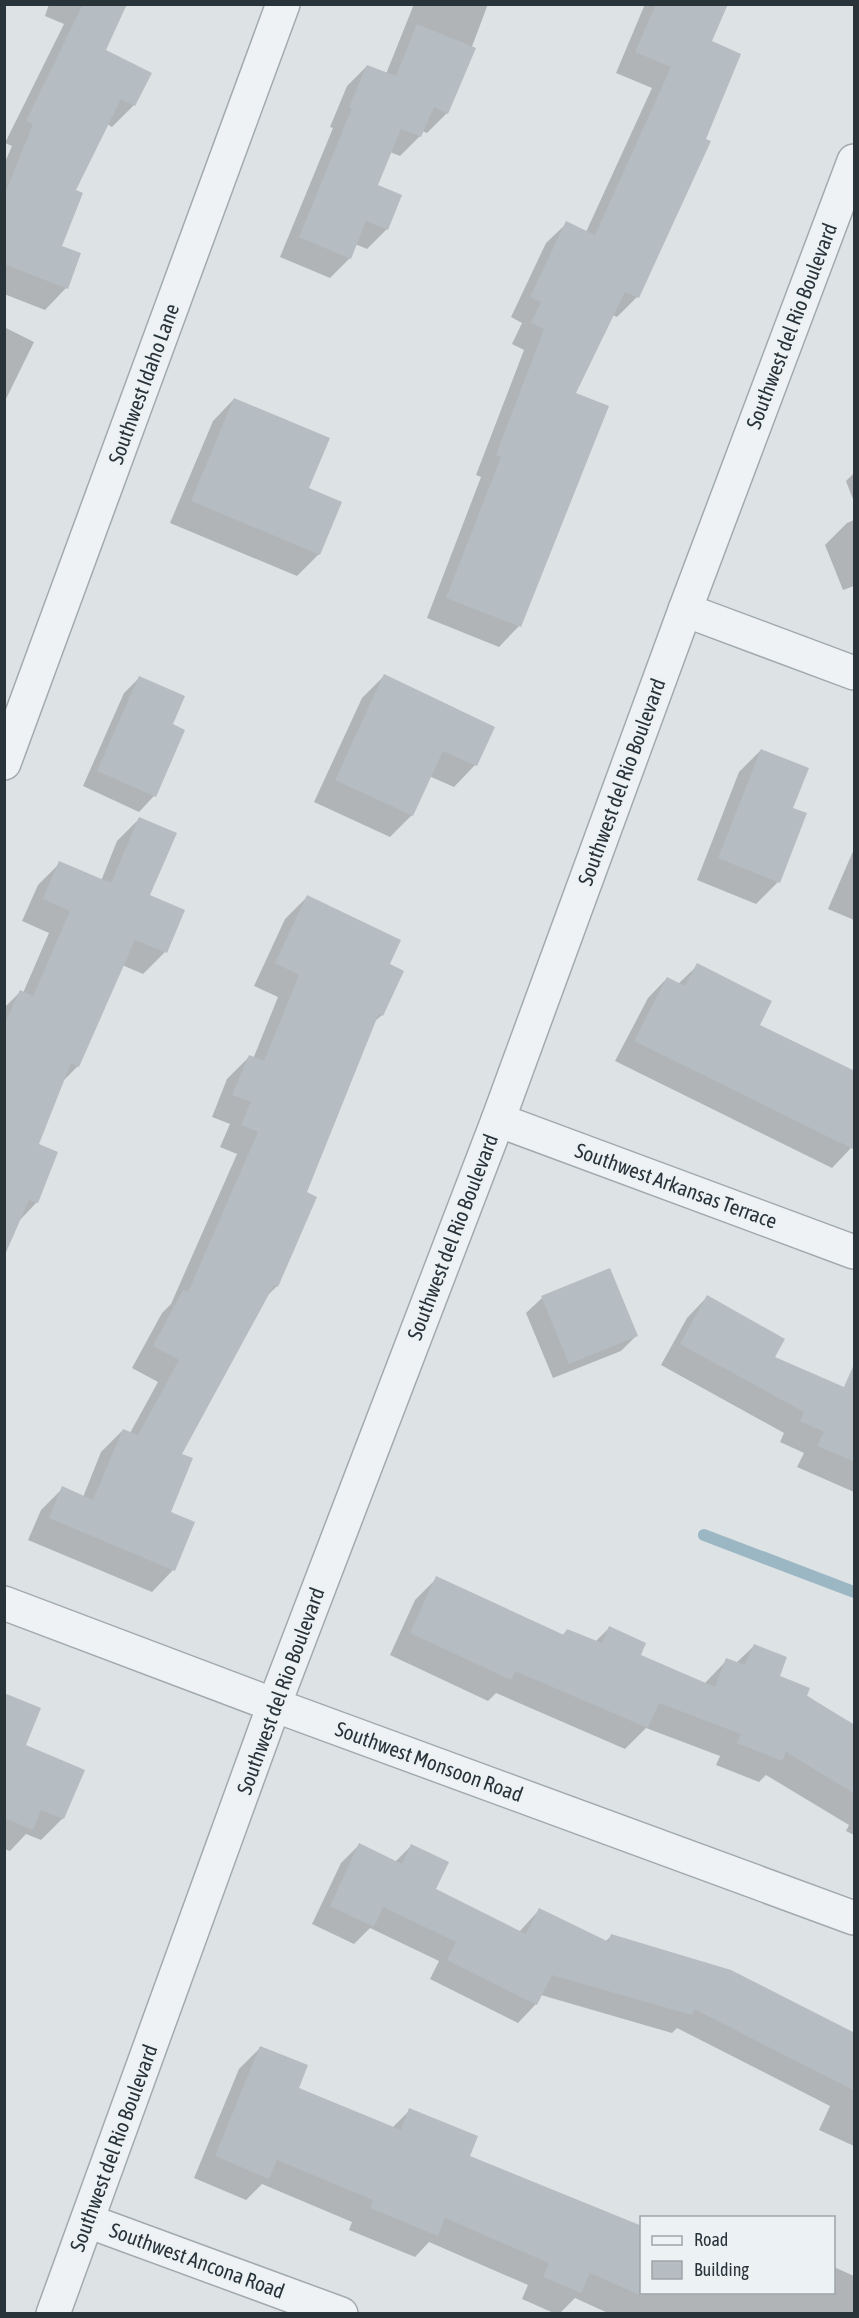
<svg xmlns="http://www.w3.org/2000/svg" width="859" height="2318" font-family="'Asap Condensed',sans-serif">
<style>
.shadow{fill:#0003}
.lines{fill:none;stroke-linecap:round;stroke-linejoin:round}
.stream{stroke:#9bb7c3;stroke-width:12}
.building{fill:#b5bdc2}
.minor-casing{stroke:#a3aaae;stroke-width:36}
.minor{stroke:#eff2f4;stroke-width:33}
.labels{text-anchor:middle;stroke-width:5;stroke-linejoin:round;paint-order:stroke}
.street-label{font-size:21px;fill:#28333a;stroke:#ecf1f3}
</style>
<rect width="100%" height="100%" fill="#dde2e5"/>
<g class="shadow">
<path d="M 49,4 L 125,4 L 105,51 L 134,105 L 112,127 L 107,124 L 74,191 L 60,246 L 66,288 L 45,310 L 4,294 L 4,164 L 12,146 L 5,143 L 64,24 L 45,16 Z"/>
<path d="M 414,4 L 488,4 L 447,113 L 427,133 L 422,131 L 420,136 L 400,156 L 390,152 L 376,186 L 387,229 L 367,249 L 355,244 L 350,258 L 330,278 L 280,257 L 333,128 L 330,127 L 347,86 L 367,66 L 386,74 Z"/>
<path d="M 645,4 L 726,4 L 710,42 L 637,297 L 617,317 L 612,315 L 574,394 L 519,626 L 499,647 L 427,618 L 481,477 L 476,475 L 524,350 L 512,344 L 522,323 L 511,317 L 546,243 L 567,223 L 586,232 L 652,88 L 616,73 Z"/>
<path d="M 4,327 L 34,342 L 4,403 Z"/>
<path d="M 234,399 L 319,554 L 297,576 L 170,523 L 213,421 Z"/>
<path d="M 854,473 L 854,502 L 846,481 Z"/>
<path d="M 854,520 L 854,586 L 843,590 L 825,545 L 847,523 Z"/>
<path d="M 384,676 L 493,727 L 475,765 L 454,787 L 429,776 L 412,815 L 390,837 L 314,802 L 362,698 Z"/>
<path d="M 139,678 L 171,725 L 183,730 L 154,796 L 139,812 L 83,786 L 124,693 Z"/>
<path d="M 761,750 L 791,808 L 778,882 L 756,904 L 697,880 L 739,772 Z"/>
<path d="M 139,819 L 148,896 L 183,911 L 165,952 L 143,974 L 122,965 L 78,1066 L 62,1082 L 37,1145 L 37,1202 L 19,1221 L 4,1255 L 4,1008 L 20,992 L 23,993 L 49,933 L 22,921 L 38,885 L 60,863 L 101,881 L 117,841 Z"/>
<path d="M 854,849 L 854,920 L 828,909 Z"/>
<path d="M 307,897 L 388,964 L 382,1015 L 373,1023 L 305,1193 L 277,1286 L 266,1297 L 180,1455 L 169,1513 L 173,1570 L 152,1592 L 28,1540 L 41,1510 L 63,1488 L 83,1497 L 101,1452 L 123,1430 L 130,1433 L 158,1382 L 132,1368 L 162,1313 L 171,1304 L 237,1154 L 220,1147 L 230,1124 L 212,1117 L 227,1079 L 249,1057 L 253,1059 L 278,997 L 254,986 L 285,919 Z"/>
<path d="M 698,965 L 758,1025 L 854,1141 L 851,1148 L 832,1168 L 615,1061 L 648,998 L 667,978 L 678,984 Z"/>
<path d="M 707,1297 L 773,1358 L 854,1393 L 854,1492 L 797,1467 L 804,1453 L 780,1442 L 784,1433 L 661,1365 L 687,1318 Z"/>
<path d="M 542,1298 L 636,1336 L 621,1351 L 553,1378 L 526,1313 Z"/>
<path d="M 437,1578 L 562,1636 L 567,1630 L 595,1642 L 609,1628 L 639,1656 L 704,1684 L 727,1660 L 736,1663 L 754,1646 L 778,1677 L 854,1726 L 854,1835 L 846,1831 L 849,1825 L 766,1775 L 759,1782 L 716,1765 L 720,1756 L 646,1728 L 625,1749 L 496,1693 L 488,1701 L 390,1655 L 415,1600 Z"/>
<path d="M 4,1695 L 24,1746 L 63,1818 L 41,1840 L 26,1834 L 10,1851 L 4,1849 Z"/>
<path d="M 359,1845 L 395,1862 L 412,1845 L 434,1890 L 519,1932 L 539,1910 L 605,1942 L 611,1936 L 854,2034 L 854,2146 L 819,2130 L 830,2106 L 677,2028 L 672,2033 L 541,1995 L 536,2004 L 518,2023 L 430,1979 L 439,1961 L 370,1928 L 354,1944 L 312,1924 L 341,1863 Z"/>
<path d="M 261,2047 L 297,2088 L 392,2128 L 410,2110 L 642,2292 L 834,2292 L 834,2267 L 854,2276 L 854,2314 L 610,2314 L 575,2298 L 559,2314 L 556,2314 L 522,2299 L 528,2285 L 429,2242 L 415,2257 L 349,2230 L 352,2222 L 262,2184 L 246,2200 L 194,2178 L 239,2069 Z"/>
</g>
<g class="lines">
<path class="stream" d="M 704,1535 L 854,1592"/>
</g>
<g class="building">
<path d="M 83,4 L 127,4 L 106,50 L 152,73 L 135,106 L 121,99 L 76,190 L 83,193 L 62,246 L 81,253 L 68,289 L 4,264 L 4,196 L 33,124 L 26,121 Z"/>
<path d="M 656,4 L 728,4 L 712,41 L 741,54 L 706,139 L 711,141 L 639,298 L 625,292 L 576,393 L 609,406 L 521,627 L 446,598 L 501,457 L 496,455 L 544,329 L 531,323 L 541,302 L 530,297 L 566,221 L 595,235 L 671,67 L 635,52 Z"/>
<path d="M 417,24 L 476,48 L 448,114 L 434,107 L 421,137 L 401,129 L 378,185 L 402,195 L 388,230 L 366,221 L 351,259 L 299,237 L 352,108 L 349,107 L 367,65 L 396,76 Z"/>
<path d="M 234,398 L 330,438 L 309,488 L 342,502 L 320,555 L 191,501 Z"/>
<path d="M 384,674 L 495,727 L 477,766 L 443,751 L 413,816 L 335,780 Z"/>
<path d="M 139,676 L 185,696 L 173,724 L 185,730 L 156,797 L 97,771 Z"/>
<path d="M 761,749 L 809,768 L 793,808 L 807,813 L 780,883 L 718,858 Z"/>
<path d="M 139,817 L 177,833 L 150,895 L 185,910 L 167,953 L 135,940 L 79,1067 L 71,1063 L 39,1144 L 58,1152 L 38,1203 L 29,1200 L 4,1257 L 4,1025 L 20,990 L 33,996 L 70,911 L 43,899 L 59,861 L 111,883 Z"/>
<path d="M 307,895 L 401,940 L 390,964 L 404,971 L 383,1016 L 379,1013 L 307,1192 L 317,1197 L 278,1287 L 274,1285 L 182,1454 L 193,1458 L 171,1512 L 195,1522 L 175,1571 L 49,1518 L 62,1486 L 93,1500 L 123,1429 L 138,1435 L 179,1360 L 153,1346 L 183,1290 L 188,1292 L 258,1132 L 241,1125 L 251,1102 L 232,1095 L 249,1055 L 264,1061 L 299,975 L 275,963 Z"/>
<path d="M 697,963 L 772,1001 L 760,1025 L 855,1071 L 855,1150 L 634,1041 L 667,977 L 685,986 Z"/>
<path d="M 610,1268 L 638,1336 L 569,1364 L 541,1296 Z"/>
<path d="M 707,1295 L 785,1339 L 775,1357 L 844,1387 L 855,1362 L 855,1462 L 817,1446 L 824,1432 L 800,1421 L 804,1412 L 680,1344 Z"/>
<path d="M 436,1576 L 564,1635 L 567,1629 L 602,1643 L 609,1626 L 646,1643 L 641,1655 L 715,1687 L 726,1658 L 745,1665 L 754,1644 L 787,1657 L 780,1676 L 810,1688 L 807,1696 L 855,1725 L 855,1794 L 786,1752 L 782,1761 L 737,1743 L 741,1734 L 659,1703 L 648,1728 L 515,1671 L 511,1680 L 410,1633 Z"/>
<path d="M 4,1693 L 41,1708 L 26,1745 L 85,1770 L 64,1819 L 41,1810 L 33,1830 L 4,1818 Z"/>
<path d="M 359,1843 L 402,1864 L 411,1844 L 449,1862 L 436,1889 L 526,1934 L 539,1908 L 609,1942 L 611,1934 L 731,1970 L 855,2033 L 855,2091 L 694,2009 L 692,2015 L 552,1975 L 537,2005 L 447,1960 L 456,1942 L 383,1907 L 374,1927 L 330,1906 Z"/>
<path d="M 260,2046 L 308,2065 L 299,2088 L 401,2130 L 409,2108 L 478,2136 L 470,2156 L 642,2226 L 642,2296 L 590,2273 L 581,2293 L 543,2277 L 549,2263 L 445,2218 L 438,2236 L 370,2208 L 373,2200 L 277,2160 L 269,2179 L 215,2156 Z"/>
</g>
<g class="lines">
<g class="minor-casing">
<g id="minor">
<path d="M 685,610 L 854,673"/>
<path d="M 4,763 L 283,4"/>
<path d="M 498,1120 L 854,1252"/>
<path d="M 4,1603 L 274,1705 L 854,1918"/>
<path d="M 88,2221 L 341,2314"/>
<path d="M 53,2314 L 274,1705 L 498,1120 L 685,610 L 854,161"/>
</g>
</g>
<use href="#minor" class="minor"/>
</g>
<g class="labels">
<g class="street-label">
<text transform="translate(792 326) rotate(-69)" y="7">Southwest del Rio Boulevard</text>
<text transform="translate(144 384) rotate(-70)" y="7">Southwest Idaho Lane</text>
<text transform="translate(622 782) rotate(-70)" y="7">Southwest del Rio Boulevard</text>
<text transform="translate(676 1186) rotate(20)" y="7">Southwest Arkansas Terrace</text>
<text transform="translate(453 1237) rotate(-69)" y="7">Southwest del Rio Boulevard</text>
<text transform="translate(281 1691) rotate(-70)" y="7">Southwest del Rio Boulevard</text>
<text transform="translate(429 1762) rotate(20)" y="7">Southwest Monsoon Road</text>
<text transform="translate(114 2148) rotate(-70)" y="7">Southwest del Rio Boulevard</text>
<text transform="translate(197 2261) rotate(20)" y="7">Southwest Ancona Road</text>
</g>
</g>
<rect width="859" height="2318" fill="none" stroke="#28333a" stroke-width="12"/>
<rect x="640" y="2216" width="195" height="78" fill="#ecf1f3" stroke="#9ea5a9" stroke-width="1.5"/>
<rect x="652" y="2236" width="30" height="9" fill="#eff2f4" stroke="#9ea5a9" stroke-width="1.5"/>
<text x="694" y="2246" font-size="18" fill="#28333a">Road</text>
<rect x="652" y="2261" width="30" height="18" fill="#b5bdc2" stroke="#9ea5a9" stroke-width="1.5"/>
<text x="694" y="2276" font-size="18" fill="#28333a">Building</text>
</svg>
